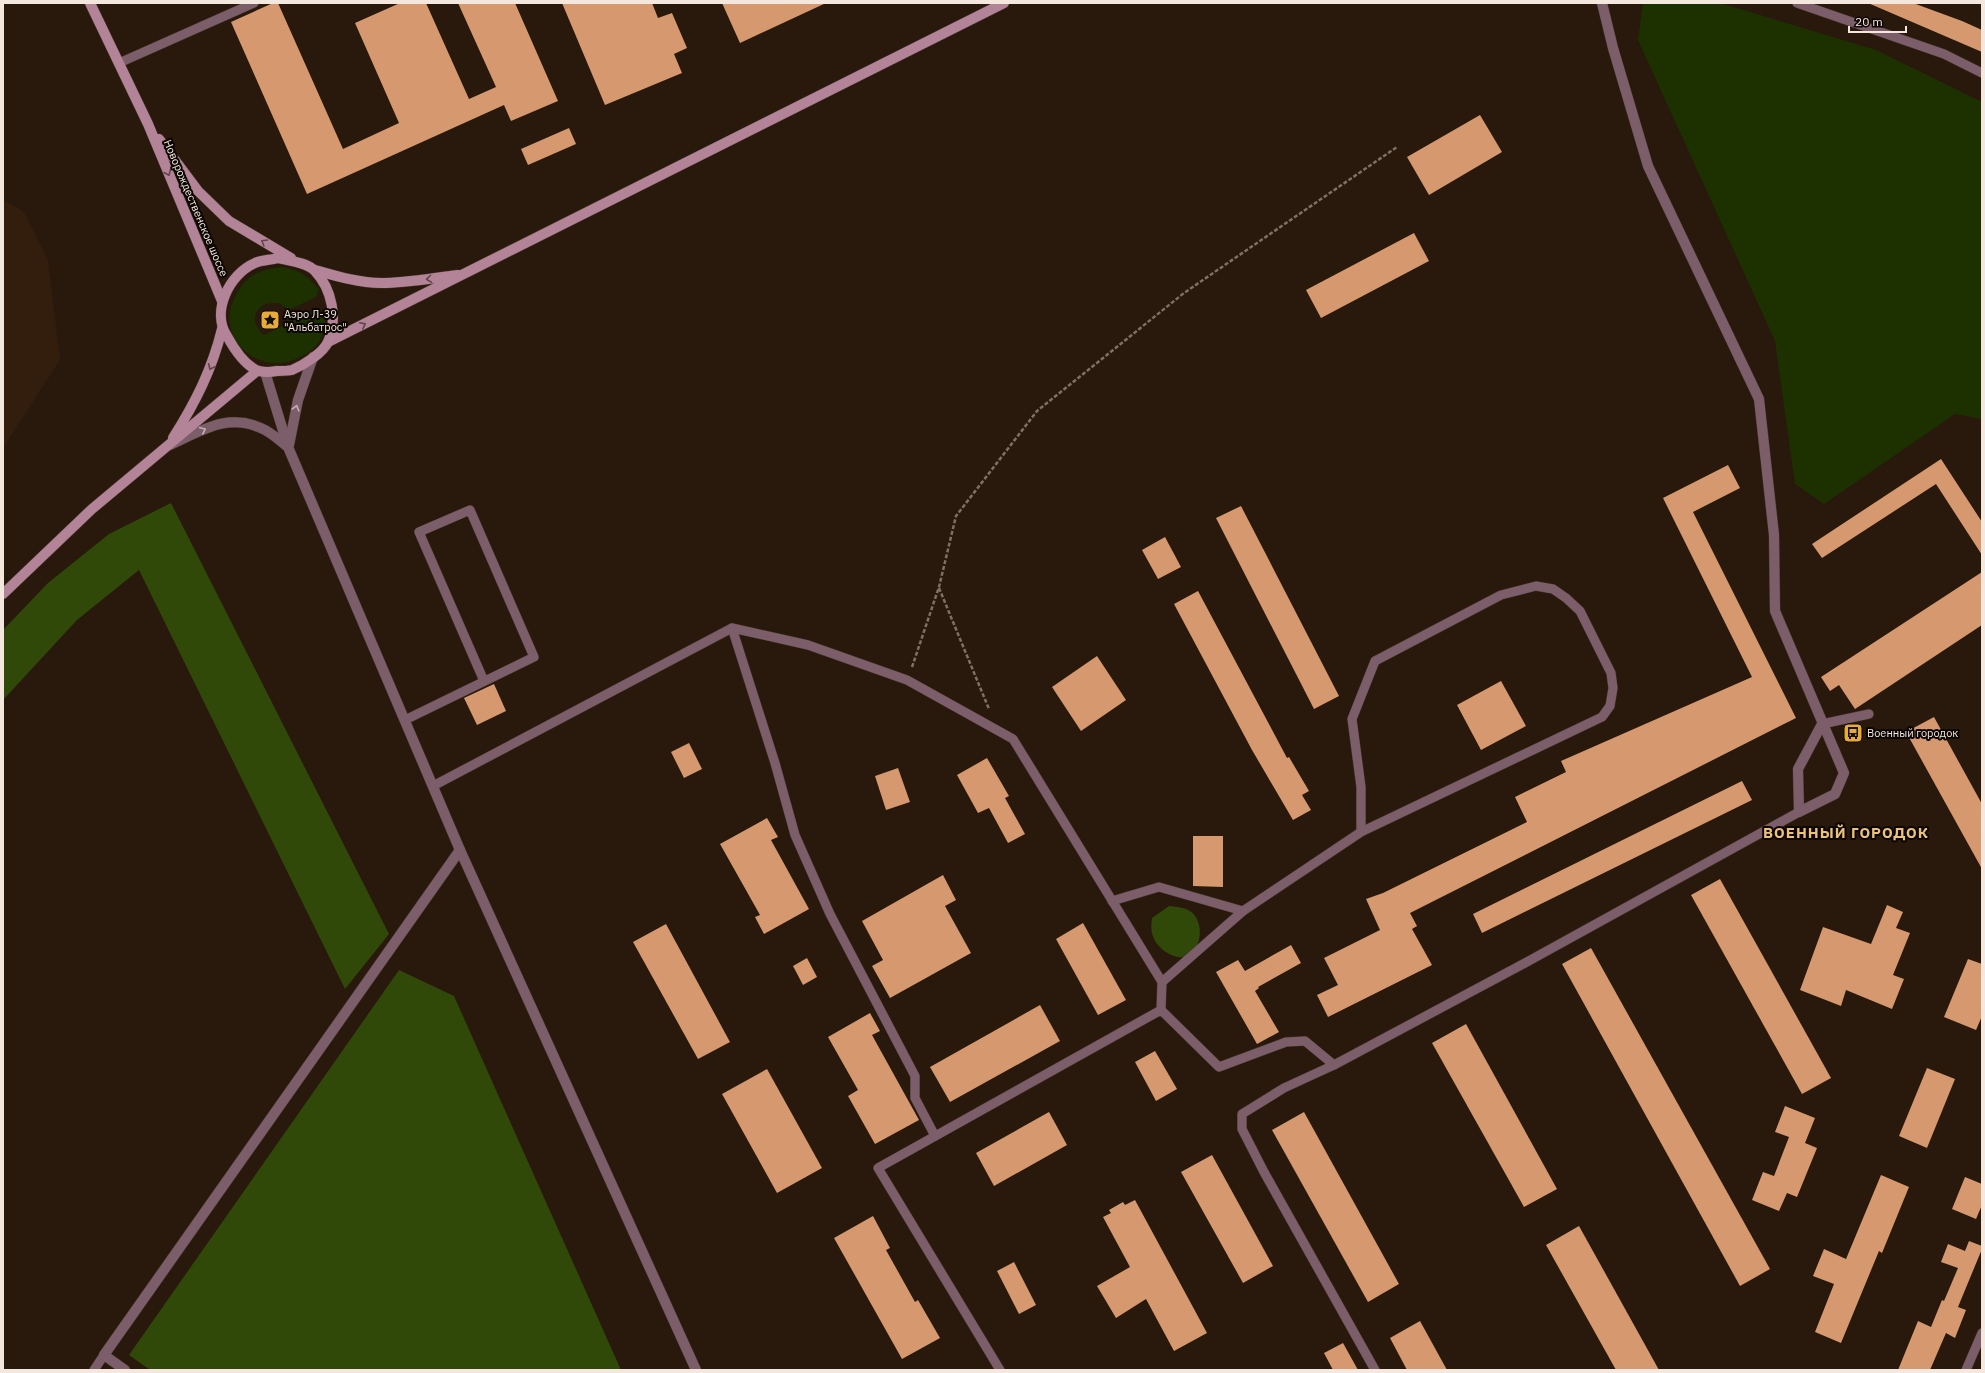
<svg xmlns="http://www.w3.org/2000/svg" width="1985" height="1373" font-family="'IBM Plex Sans',sans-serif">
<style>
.built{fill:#331d0c}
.green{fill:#1d3100}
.forest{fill:#304909}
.building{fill:#d6996f}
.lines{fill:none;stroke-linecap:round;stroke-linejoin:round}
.lane-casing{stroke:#453529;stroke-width:10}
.street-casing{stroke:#453529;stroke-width:11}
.secondary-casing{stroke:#453529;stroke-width:11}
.path{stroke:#7f7065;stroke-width:2.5;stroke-dasharray:4 2;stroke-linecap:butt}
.lane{stroke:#7c5e6a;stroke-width:9}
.street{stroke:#7c5e6a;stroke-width:10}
.secondary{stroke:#b38497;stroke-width:10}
.oneway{stroke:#60454d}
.oneway2{stroke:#c3b0b0}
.labels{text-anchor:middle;stroke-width:4;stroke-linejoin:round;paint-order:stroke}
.street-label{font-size:11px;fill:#f3e7de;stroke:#0c0603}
.poi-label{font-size:11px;fill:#f3e7de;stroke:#0c0603;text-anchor:start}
.district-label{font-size:15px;font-weight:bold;letter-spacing:1px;fill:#ebc17b;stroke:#0c0603}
</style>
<rect width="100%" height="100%" fill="#29180c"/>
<path class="built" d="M 3,199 L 24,212 L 48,260 L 60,360 L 3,448 Z"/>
<g class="green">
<path d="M 1643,3 L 1720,3 L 1876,50 L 1982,102 L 1982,419 L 1955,414 L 1824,504 L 1795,484 L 1775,341 L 1638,40 Z"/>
<path d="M 282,267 C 301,271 306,275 319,289 L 316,297 L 289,310 L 279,303 C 275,303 270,303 266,304 C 250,311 253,326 264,335 L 315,310 L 326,313 C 325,323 324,333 319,342 C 314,349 307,354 300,357 C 259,379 212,337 236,295 C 247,274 259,270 282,267 Z"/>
</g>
<g class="forest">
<path d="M 171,503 L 389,934 L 345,989 L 139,570 L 77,620 L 3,700 L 3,630 L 48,583 L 109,534 Z"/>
<path d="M 1169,906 C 1177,907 1184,907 1190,911 C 1211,925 1197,976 1163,950 C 1152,941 1150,931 1152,918 Z"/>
<path d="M 399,970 L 454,996 L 621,1370 L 150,1370 L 129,1355 Z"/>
</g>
<g class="building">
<path d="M 273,3 L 278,3 L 343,149 L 399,123 L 355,23 L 400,3 L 426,3 L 469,99 L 496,87 L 458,3 L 515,3 L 558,101 L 511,121 L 504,105 L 307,194 L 231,22 Z"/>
<path d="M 562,3 L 652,3 L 658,18 L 672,13 L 687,48 L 674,54 L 682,73 L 605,105 Z"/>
<path d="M 722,3 L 826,3 L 740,43 Z"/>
<path d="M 1868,3 L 1913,3 L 1962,21 L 1982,30 L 1982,52 Z"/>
<path d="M 1480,115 L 1502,152 L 1429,195 L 1407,157 Z"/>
<path d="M 569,128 L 576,144 L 528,165 L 521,149 Z"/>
<path d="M 1414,233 L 1429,261 L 1321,318 L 1306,290 Z"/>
<path d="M 1941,459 L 1982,522 L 1982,555 L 1936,484 L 1822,558 L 1812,544 Z"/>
<path d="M 1728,465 L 1740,488 L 1693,512 L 1796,718 L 1410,913 L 1417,926 L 1412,929 L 1432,965 L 1328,1017 L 1317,995 L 1338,985 L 1324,958 L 1380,930 L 1366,899 L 1383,893 L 1527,822 L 1515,797 L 1566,772 L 1561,761 L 1752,677 L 1663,498 Z"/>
<path d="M 1241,506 L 1339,696 L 1314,709 L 1216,518 Z"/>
<path d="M 1165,537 L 1181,567 L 1158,579 L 1142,550 Z"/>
<path d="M 1982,572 L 1982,625 L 1855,709 L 1839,685 L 1830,691 L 1821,677 Z"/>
<path d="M 1198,591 L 1287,758 L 1289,757 L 1309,791 L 1302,795 L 1311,810 L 1293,820 L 1252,750 L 1174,604 Z"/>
<path d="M 1097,656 L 1126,700 L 1081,731 L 1052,687 Z"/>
<path d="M 1501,681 L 1526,726 L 1481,750 L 1457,705 Z"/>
<path d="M 494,684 L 506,711 L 477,725 L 464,698 Z"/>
<path d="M 1934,717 L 1982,804 L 1982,869 L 1906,732 Z"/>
<path d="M 689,743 L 702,769 L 684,778 L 671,752 Z"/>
<path d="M 987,758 L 1009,796 L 1005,798 L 1025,834 L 1008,843 L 989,808 L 978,813 L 957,775 Z"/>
<path d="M 898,768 L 910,802 L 886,810 L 875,776 Z"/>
<path d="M 1742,781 L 1752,800 L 1482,933 L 1473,914 Z"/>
<path d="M 767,818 L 778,837 L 771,840 L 809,909 L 764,934 L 755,917 L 760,915 L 720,844 Z"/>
<path d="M 1193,836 L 1223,836 L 1223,887 L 1193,886 Z"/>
<path d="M 943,875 L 956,900 L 945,906 L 971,953 L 890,998 L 872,966 L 883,960 L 862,921 Z"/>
<path d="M 1720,879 L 1831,1078 L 1802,1094 L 1691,895 Z"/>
<path d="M 1887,905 L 1903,912 L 1896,928 L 1910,933 L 1893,975 L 1904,979 L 1892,1009 L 1846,990 L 1841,1006 L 1800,990 L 1823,927 L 1871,944 Z"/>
<path d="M 1083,923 L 1126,1000 L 1098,1015 L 1056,939 Z"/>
<path d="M 666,924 L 730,1042 L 698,1059 L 633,942 Z"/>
<path d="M 1291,945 L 1301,963 L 1258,987 L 1259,988 L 1255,991 L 1279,1032 L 1257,1044 L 1216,972 L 1238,960 L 1245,971 Z"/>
<path d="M 1591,948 L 1770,1269 L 1740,1286 L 1562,964 Z"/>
<path d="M 807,958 L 817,977 L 803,985 L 793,966 Z"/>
<path d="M 1968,959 L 1982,964 L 1982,1016 L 1976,1030 L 1944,1017 Z"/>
<path d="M 1040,1005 L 1060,1041 L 950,1102 L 930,1067 Z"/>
<path d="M 870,1013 L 880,1031 L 872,1035 L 919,1120 L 875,1144 L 848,1096 L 858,1090 L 828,1037 Z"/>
<path d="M 1466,1024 L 1557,1189 L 1524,1207 L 1432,1043 Z"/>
<path d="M 1155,1051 L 1177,1089 L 1156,1101 L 1135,1062 Z"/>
<path d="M 1927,1068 L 1955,1079 L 1927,1148 L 1899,1136 Z"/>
<path d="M 767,1069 L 822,1168 L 777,1193 L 722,1094 Z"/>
<path d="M 1785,1106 L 1815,1118 L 1805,1143 L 1817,1148 L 1797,1197 L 1787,1193 L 1779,1211 L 1752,1200 L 1763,1172 L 1774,1176 L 1789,1137 L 1775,1132 Z"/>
<path d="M 1049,1112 L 1067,1145 L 994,1186 L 976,1153 Z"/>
<path d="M 1304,1112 L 1399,1284 L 1368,1302 L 1272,1130 Z"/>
<path d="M 1212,1155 L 1273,1266 L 1243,1283 L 1181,1172 Z"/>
<path d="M 1881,1175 L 1909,1187 L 1882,1253 L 1879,1251 L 1841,1343 L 1815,1332 L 1834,1284 L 1813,1276 L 1824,1249 L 1846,1259 Z"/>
<path d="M 1965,1177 L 1982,1184 L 1982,1205 L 1976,1219 L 1952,1209 Z"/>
<path d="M 1135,1200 L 1207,1333 L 1174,1351 L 1146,1299 L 1116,1318 L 1097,1286 L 1130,1267 L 1103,1217 L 1111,1213 L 1109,1210 L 1123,1202 L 1125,1205 Z"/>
<path d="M 873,1216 L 890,1248 L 886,1250 L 915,1302 L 918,1300 L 940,1338 L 902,1359 L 834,1238 Z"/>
<path d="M 1579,1226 L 1659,1370 L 1616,1370 L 1546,1245 Z"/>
<path d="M 1969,1241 L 1982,1246 L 1982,1249 L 1958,1307 L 1966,1310 L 1955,1338 L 1946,1333 L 1930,1370 L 1898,1370 L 1918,1321 L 1931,1327 L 1942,1300 L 1944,1301 L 1958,1268 L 1941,1262 L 1948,1244 L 1965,1251 Z"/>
<path d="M 1014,1262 L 1036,1305 L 1019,1314 L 997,1271 Z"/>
<path d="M 1420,1321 L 1447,1370 L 1407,1370 L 1390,1338 Z"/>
<path d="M 1343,1343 L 1358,1370 L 1333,1370 L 1324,1353 Z"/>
</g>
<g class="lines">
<g class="lane-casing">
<g id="lane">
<path d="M 1797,3 L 1944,54 L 1982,73"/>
<path d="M 119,63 L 254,3"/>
<path d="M 732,628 L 808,645 L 907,680 L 1013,739 L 1162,982 L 1161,1010"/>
<path d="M 405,720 L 534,657 L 470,510 L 419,532 L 484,681"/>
<path d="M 1822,724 L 1869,714"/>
<path d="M 433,786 L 732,628 L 775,763 L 795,835 L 830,914 L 915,1076 L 915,1098 L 935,1136"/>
<path d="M 1112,901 L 1159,887 L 1243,911"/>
<path d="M 1162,982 L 1243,911 L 1361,832 L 1602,717 L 1610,706 L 1613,688 L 1611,673 L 1580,611 L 1566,598 L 1553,589 L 1536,586 L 1501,595 L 1375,661 L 1352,719 L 1361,787 L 1361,832"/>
<path d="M 94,1370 L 104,1355"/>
<path d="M 1000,1370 L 878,1168 L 1161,1010 L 1219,1067 L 1286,1042 L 1305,1041 L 1334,1065"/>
<path d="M 1375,1370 L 1264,1172 L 1242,1129 L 1242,1114 L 1284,1088 L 1334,1065 L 1525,963 L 1799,812"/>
<path d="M 1966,1370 L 1982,1333"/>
</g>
</g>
<g class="street-casing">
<g id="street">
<path d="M 1602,3 L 1613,48 L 1648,166 L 1759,399 L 1774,535 L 1775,611 L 1844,773 L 1835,794 L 1799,812 L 1798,769 L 1822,724"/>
<path d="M 265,372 L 288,447 L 460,850 L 696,1370"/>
<path d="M 170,445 C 201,431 228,412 263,429 C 272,433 280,441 288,447"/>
<path d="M 289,445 L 298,400 L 313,357"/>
<path d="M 125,1370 L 104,1355 L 460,850"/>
</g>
</g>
<g class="secondary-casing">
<g id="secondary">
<path d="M 90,3 L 148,124 L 222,301"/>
<path d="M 159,139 L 198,191 L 229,221 L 291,258"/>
<path d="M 278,258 C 289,261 307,262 315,271 C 332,289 338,319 328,342 C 323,353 304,365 292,370 C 288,371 282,371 277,371 C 271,372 262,373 256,370 C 243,363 234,349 227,336 C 211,312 229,274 255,263 C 261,260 271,260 278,258 Z"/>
<path d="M 315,270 C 336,276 359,283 381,283 C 407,283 432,278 458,275"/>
<path d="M 328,342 L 1004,3"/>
<path d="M 173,438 C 195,403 212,370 222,329"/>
<path d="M 3,594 L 92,509 L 257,371"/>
</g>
</g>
<g class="path">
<path d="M 939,588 L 989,709"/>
<path d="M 912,667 L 939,587 L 956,516 L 1037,411 L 1184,293 L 1397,147"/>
</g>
<use href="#lane" class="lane"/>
<use href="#street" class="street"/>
<use href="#secondary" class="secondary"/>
</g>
<defs><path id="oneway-chevron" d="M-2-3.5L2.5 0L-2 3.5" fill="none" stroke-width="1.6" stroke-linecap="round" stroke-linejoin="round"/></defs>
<g class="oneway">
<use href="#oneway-chevron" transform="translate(168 173) rotate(67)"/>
<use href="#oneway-chevron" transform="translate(264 242) rotate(-149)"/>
<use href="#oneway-chevron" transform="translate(429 279) rotate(172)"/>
<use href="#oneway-chevron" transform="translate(363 325) rotate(-26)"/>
<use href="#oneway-chevron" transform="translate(211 367) rotate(114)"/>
</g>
<g class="oneway2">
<use href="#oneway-chevron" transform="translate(296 408) rotate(-75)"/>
<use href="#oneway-chevron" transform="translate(203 430) rotate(-25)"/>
</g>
<defs>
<g id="sight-square" transform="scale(1)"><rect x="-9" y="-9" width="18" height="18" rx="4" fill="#e8ab37" stroke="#0c0603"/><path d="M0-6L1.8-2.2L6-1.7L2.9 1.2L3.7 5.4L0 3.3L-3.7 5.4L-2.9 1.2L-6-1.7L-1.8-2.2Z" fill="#111"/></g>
<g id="bus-square" transform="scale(1)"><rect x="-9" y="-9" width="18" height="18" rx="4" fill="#e8ab37" stroke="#0c0603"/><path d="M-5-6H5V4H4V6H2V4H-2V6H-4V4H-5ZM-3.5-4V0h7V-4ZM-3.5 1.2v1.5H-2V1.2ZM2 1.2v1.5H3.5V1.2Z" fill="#111"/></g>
</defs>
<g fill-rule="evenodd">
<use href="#sight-square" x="270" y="320"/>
<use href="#bus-square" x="1853" y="733"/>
</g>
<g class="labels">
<g class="street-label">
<text transform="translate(196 208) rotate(67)" y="4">Новорождественское шоссе</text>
</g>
<g class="poi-label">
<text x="284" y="318">Аэро Л-39<tspan x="284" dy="13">"Альбатрос"</tspan></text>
<text x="1867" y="737">Военный городок</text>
</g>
<g class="district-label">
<text x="1846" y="838">ВОЕННЫЙ ГОРОДОК</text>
</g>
</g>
<rect width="1985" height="1373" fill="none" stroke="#f3e7de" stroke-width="8"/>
<path d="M1849 26v6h57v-6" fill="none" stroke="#f3e7de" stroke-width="2"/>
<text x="1855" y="26" font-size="12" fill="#f3e7de" stroke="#0c0603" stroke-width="3" paint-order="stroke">20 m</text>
</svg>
